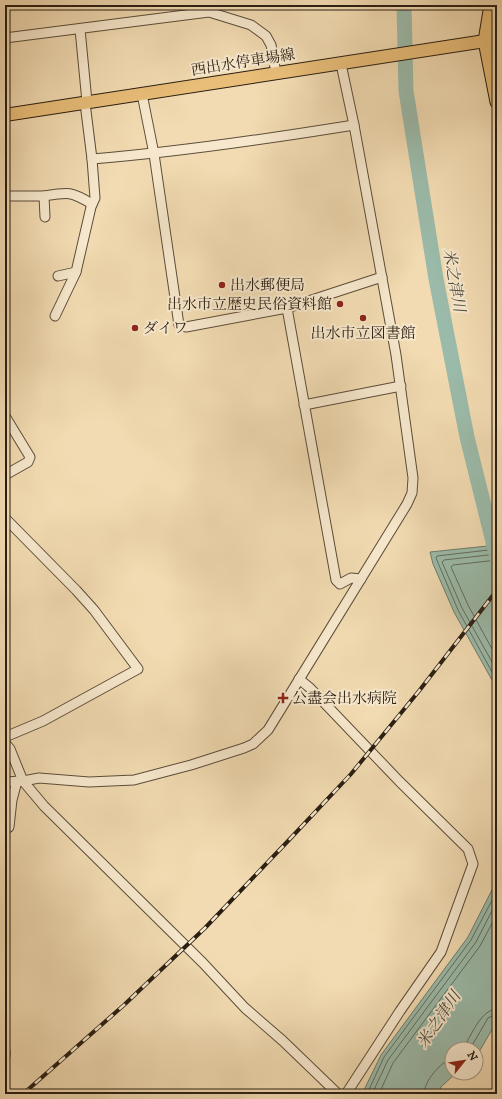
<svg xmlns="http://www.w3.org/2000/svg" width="502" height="1099" font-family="'IM FELL DW Pica','Noto Serif JP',serif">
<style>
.water{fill:#9bbbaa;stroke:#6d7c6d}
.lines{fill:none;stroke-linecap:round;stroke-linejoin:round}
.shore{stroke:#626c5e;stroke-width:1}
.river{stroke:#9bbbaa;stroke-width:15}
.minor-casing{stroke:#5b4d3a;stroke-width:11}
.major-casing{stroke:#291e12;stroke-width:14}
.highway-casing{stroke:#291e12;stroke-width:15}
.minor{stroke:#f7e8cd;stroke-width:9}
.major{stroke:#e9be79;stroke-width:12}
.highway{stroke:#e9be79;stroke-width:13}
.rail-casing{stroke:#291e12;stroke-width:4}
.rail{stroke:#f7e8cd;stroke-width:2.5;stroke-dasharray:8;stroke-linecap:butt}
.poi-dot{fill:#8f2418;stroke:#f7e8cd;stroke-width:1.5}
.labels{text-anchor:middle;stroke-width:4;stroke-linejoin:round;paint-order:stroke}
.street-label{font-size:15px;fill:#291e12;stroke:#f7e8cd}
.poi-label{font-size:15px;fill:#291e12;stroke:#f7e8cd;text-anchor:start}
.water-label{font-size:16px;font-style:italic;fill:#4b4d40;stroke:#f7e8cd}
</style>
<rect width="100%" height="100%" fill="#f2dbb2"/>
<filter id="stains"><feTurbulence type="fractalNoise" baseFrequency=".005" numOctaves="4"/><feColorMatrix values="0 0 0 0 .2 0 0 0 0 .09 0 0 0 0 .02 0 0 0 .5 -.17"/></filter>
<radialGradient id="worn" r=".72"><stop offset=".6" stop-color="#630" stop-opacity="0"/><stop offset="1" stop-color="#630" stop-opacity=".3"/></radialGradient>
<g class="water">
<path d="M 497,545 L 497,689 L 454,612 L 433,564 L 430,552 Z"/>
<path d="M 497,880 L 497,1021 L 476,1057 L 476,1049 L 452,1049 L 452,1073 L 456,1073 L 441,1087 L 438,1094 L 362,1094 L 381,1055 L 468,937 Z"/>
</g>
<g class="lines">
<g class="shore">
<path d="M 497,549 L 437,556 L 436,558 L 458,610 L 497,681"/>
<path d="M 497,554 L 444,560 L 442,562 L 462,608 L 497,671"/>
<path d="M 497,560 L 453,565 L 451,567 L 468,605 L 497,658"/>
<path d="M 463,1049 C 471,1036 481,1009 497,1009"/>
<path d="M 470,1049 L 488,1018 L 492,1016 L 497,1015"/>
<path d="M 367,1094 L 384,1057 L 471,940 L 497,891"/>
<path d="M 372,1094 L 388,1060 L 476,942 L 497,901"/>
<path d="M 379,1094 L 393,1063 L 480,946 L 497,914"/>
<path d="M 424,1094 C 424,1081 440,1063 452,1058"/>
</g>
<path class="river" d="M 404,5 L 406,91 L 436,279 L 467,437 L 497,558"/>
<g class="minor-casing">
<g id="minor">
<path d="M 80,29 L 87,102"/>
<path d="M 5,38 L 209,12 L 251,25 L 266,36 L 271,45 L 276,73"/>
<path d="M 485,41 L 497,40"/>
<path d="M 142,94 L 154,154 L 179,325 L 186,327 L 287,308 L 382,277"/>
<path d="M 85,103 L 92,159 C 180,152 267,139 354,125"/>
<path d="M 5,196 L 44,196 L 45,217"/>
<path d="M 44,196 C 68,192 71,191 92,204"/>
<path d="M 58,276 L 76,272 L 91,207 L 95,198 L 92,159"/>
<path d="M 287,308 L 336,580 L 340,584 L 351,578 L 361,579"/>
<path d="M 55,316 L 76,272"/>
<path d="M 304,405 L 401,386"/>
<path d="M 5,416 L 30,457 L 28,462 L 5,475"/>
<path d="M 5,518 L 76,590 L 94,610 L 138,669 L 43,721 L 5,737"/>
<path d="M 299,679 L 310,688 L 399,781 L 468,849 L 473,864 L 441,952 L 400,1011 L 346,1094"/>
<path d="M 5,743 L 10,749 L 23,781 L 44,806 L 203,963 L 245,1008 L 283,1041 L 338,1094"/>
<path d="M 5,782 L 23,781 L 39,778 L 89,782 L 134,780 L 191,765 L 244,748 L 253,744 L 268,730 L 407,504 L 412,493 L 413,478 L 396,355 L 354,125 L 341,64"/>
<path d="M 5,830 L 9,827 L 12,800 L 17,781"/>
<path d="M 5,1051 L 5,1056"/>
</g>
</g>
<g class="major-casing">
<path id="major" d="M 5,115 L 485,41"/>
</g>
<g class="highway-casing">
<path id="highway" d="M 491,5 L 485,41 L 497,102"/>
</g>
<use href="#minor" class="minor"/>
<use href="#major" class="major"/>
<use href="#highway" class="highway"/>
<g class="rail-casing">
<path id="rail" d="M 23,1094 L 124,1005 L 205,928 L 288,841 L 351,774 L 419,691 L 497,590"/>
</g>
<use href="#rail" class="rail"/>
</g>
<g class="poi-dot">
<circle cx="222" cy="285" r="4"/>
<circle cx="340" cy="304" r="4"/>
<circle cx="363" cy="318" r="4"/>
<circle cx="135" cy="328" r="4"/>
<path d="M281 692h4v4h4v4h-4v4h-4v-4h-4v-4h4z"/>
</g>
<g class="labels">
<g class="street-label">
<text transform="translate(243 62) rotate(-9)" y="5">西出水停車場線</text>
</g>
<g class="poi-label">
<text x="230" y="290">出水郵便局</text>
<text x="332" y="309" text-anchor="end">出水市立歴史民俗資料館</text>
<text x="143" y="333">ダイワ</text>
<text x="363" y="338" text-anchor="middle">出水市立図書館</text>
<text x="292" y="703">公盡会出水病院</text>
</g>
<g class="water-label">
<text transform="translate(455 280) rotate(80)" y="6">米之津川</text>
<text transform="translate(438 1019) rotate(-56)" y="6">米之津川</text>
</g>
</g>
<rect width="502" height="1099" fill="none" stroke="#f2dbb2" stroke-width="20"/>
<rect x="6" y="6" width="490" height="1087" fill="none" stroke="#291e12" stroke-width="2"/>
<rect x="10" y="10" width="482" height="1079" fill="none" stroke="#291e12"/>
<g transform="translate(464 1061) rotate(60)"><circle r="19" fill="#f7e8cd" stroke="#a59782"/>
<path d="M0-3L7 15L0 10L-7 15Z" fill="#8f2418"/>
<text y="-6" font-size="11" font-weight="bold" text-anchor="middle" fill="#291e12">N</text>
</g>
<rect width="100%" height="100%" filter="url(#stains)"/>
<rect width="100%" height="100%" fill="url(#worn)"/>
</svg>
